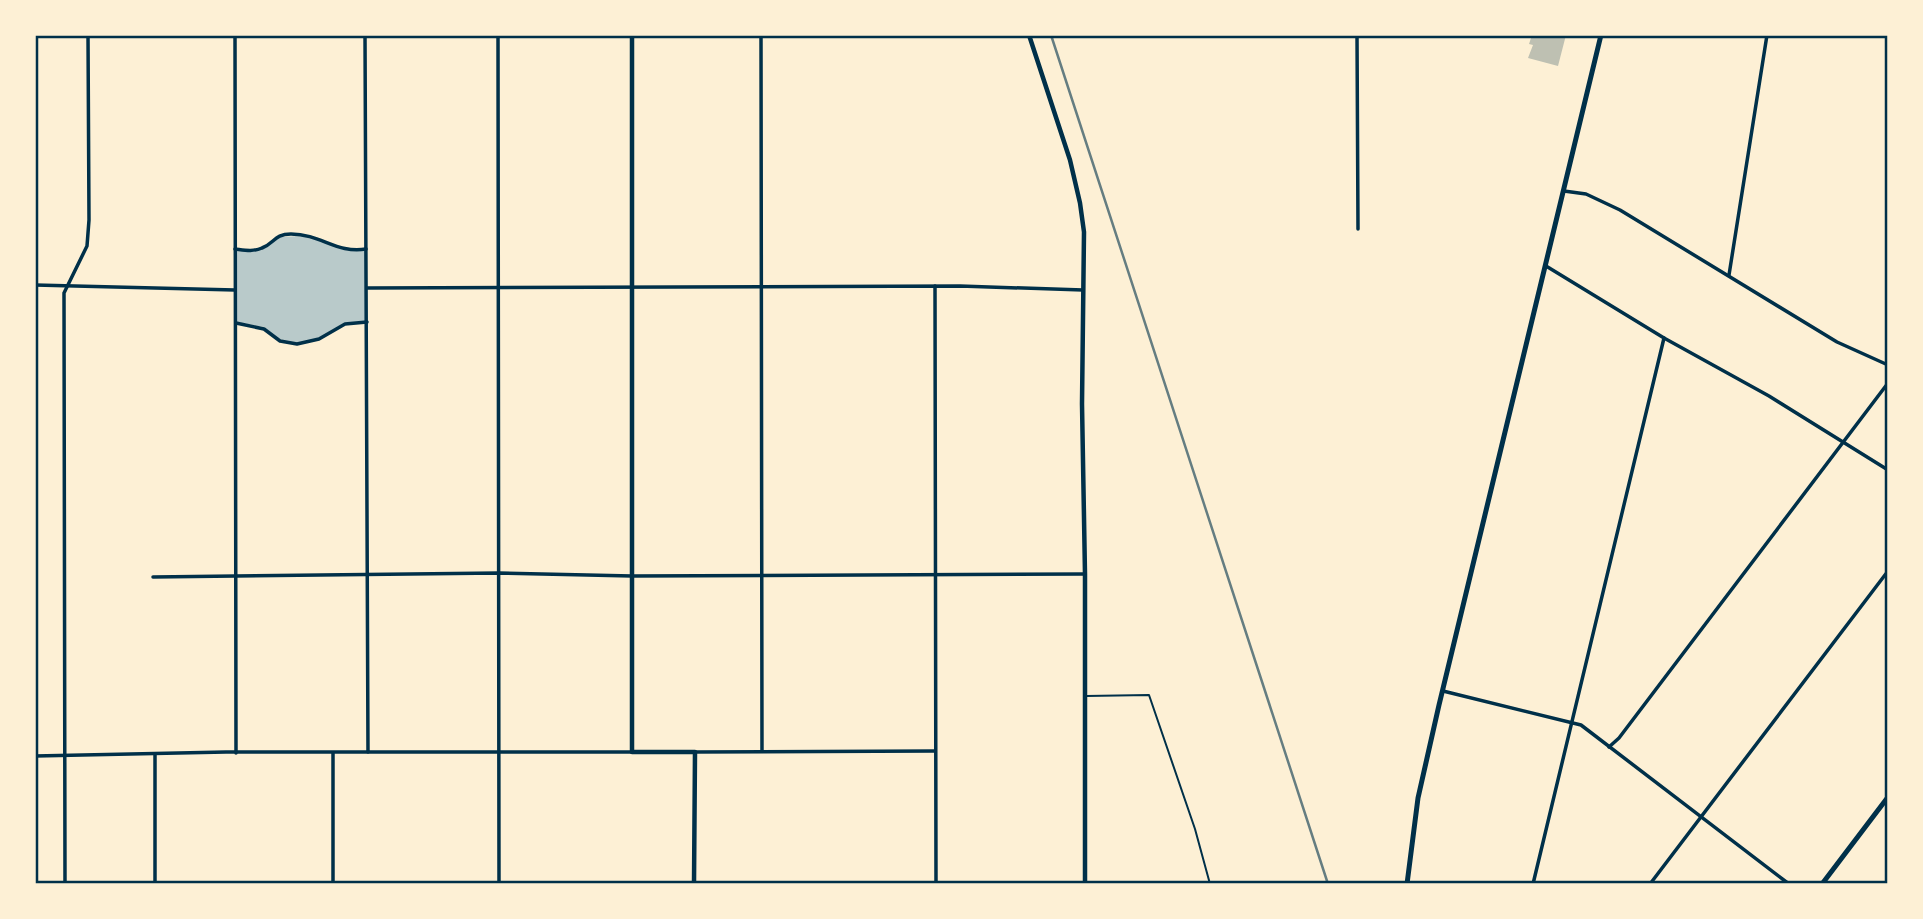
<svg xmlns="http://www.w3.org/2000/svg" width="1923" height="919" font-family="Arial,sans-serif">
<style>
.green{fill:#b9caca}
.building{fill:#bec0b2}
.lines{fill:none;stroke-linecap:round;stroke-linejoin:round}
.service{stroke:#003049;stroke-width:2}
.minor{stroke:#003049;stroke-width:3.5}
.tertiary{stroke:#003049;stroke-width:4.5}
.secondary{stroke:#003049;stroke-width:5}
.primary{stroke:#003049;stroke-width:5}
.rail{stroke:#657d81;stroke-width:2.5}
.neatline{fill:none;stroke:#003049;stroke-width:2.5}
</style>
<rect width="100%" height="100%" fill="#fdf0d5"/>
<path class="green" d="M 280,237 C 292,237 304,235 315,238 C 336,244 341,254 365,250 L 366,321 L 344,323 L 319,338 L 297,343 L 288,342 L 274,337 L 264,327 L 236,322 L 236,251 L 265,248 Z"/>
<path class="building" d="M 1532,35 L 1566,35 L 1558,66 L 1528,58 L 1533,45 L 1529,44 Z"/>
<g class="lines">
<path class="service" d="M 1086,696 L 1149,695 L 1195,829 L 1210,884"/>
<g class="minor">
<path d="M 235,35 L 236,753"/>
<path d="M 365,35 L 368,752"/>
<path d="M 498,35 L 499,884"/>
<path d="M 761,35 L 762,751"/>
<path d="M 1357,35 L 1358,229"/>
<path d="M 1564,191 L 1586,194 L 1620,210 L 1837,342 L 1888,365"/>
<path d="M 235,249 C 244,250 253,252 262,248 C 275,243 274,234 291,234 C 321,234 337,254 366,249"/>
<path d="M 1546,266 L 1664,338 L 1769,396 L 1888,470"/>
<path d="M 1729,275 L 1767,35"/>
<path d="M 35,285 L 235,290"/>
<path d="M 935,286 L 936,884"/>
<path d="M 367,288 L 960,286 L 1083,290"/>
<path d="M 236,323 L 264,329 L 280,341 L 297,344 L 319,339 L 345,324 L 367,322"/>
<path d="M 153,577 L 499,573 L 632,576 L 1085,574"/>
<path d="M 1443,691 L 1581,725 L 1789,884"/>
<path d="M 1609,747 L 1619,738 L 1888,383"/>
<path d="M 695,752 L 935,751"/>
<path d="M 333,753 L 333,884"/>
<path d="M 155,754 L 155,884"/>
<path d="M 35,756 L 226,752 L 631,752"/>
<path d="M 65,884 L 64,293 L 87,246 L 89,220 L 88,35"/>
<path d="M 1533,884 L 1664,338"/>
<path d="M 1650,884 L 1888,571"/>
</g>
<g class="tertiary">
<path d="M 632,35 L 632,752 L 695,752 L 694,884"/>
<path d="M 1029,35 L 1070,160 L 1080,203 L 1084,232 L 1082,404 L 1085,574 L 1085,884"/>
</g>
<path class="secondary" d="M 1407,884 L 1418,798 L 1439,705 L 1601,35"/>
<path class="primary" d="M 1822,884 L 1888,797"/>
<path class="rail" d="M 1051,35 L 1328,884"/>
</g>
<rect width="1923" height="919" fill="none" stroke="#fdf0d5" stroke-width="74"/>
<rect x="37" y="37" width="1849" height="845" class="neatline"/>
</svg>
